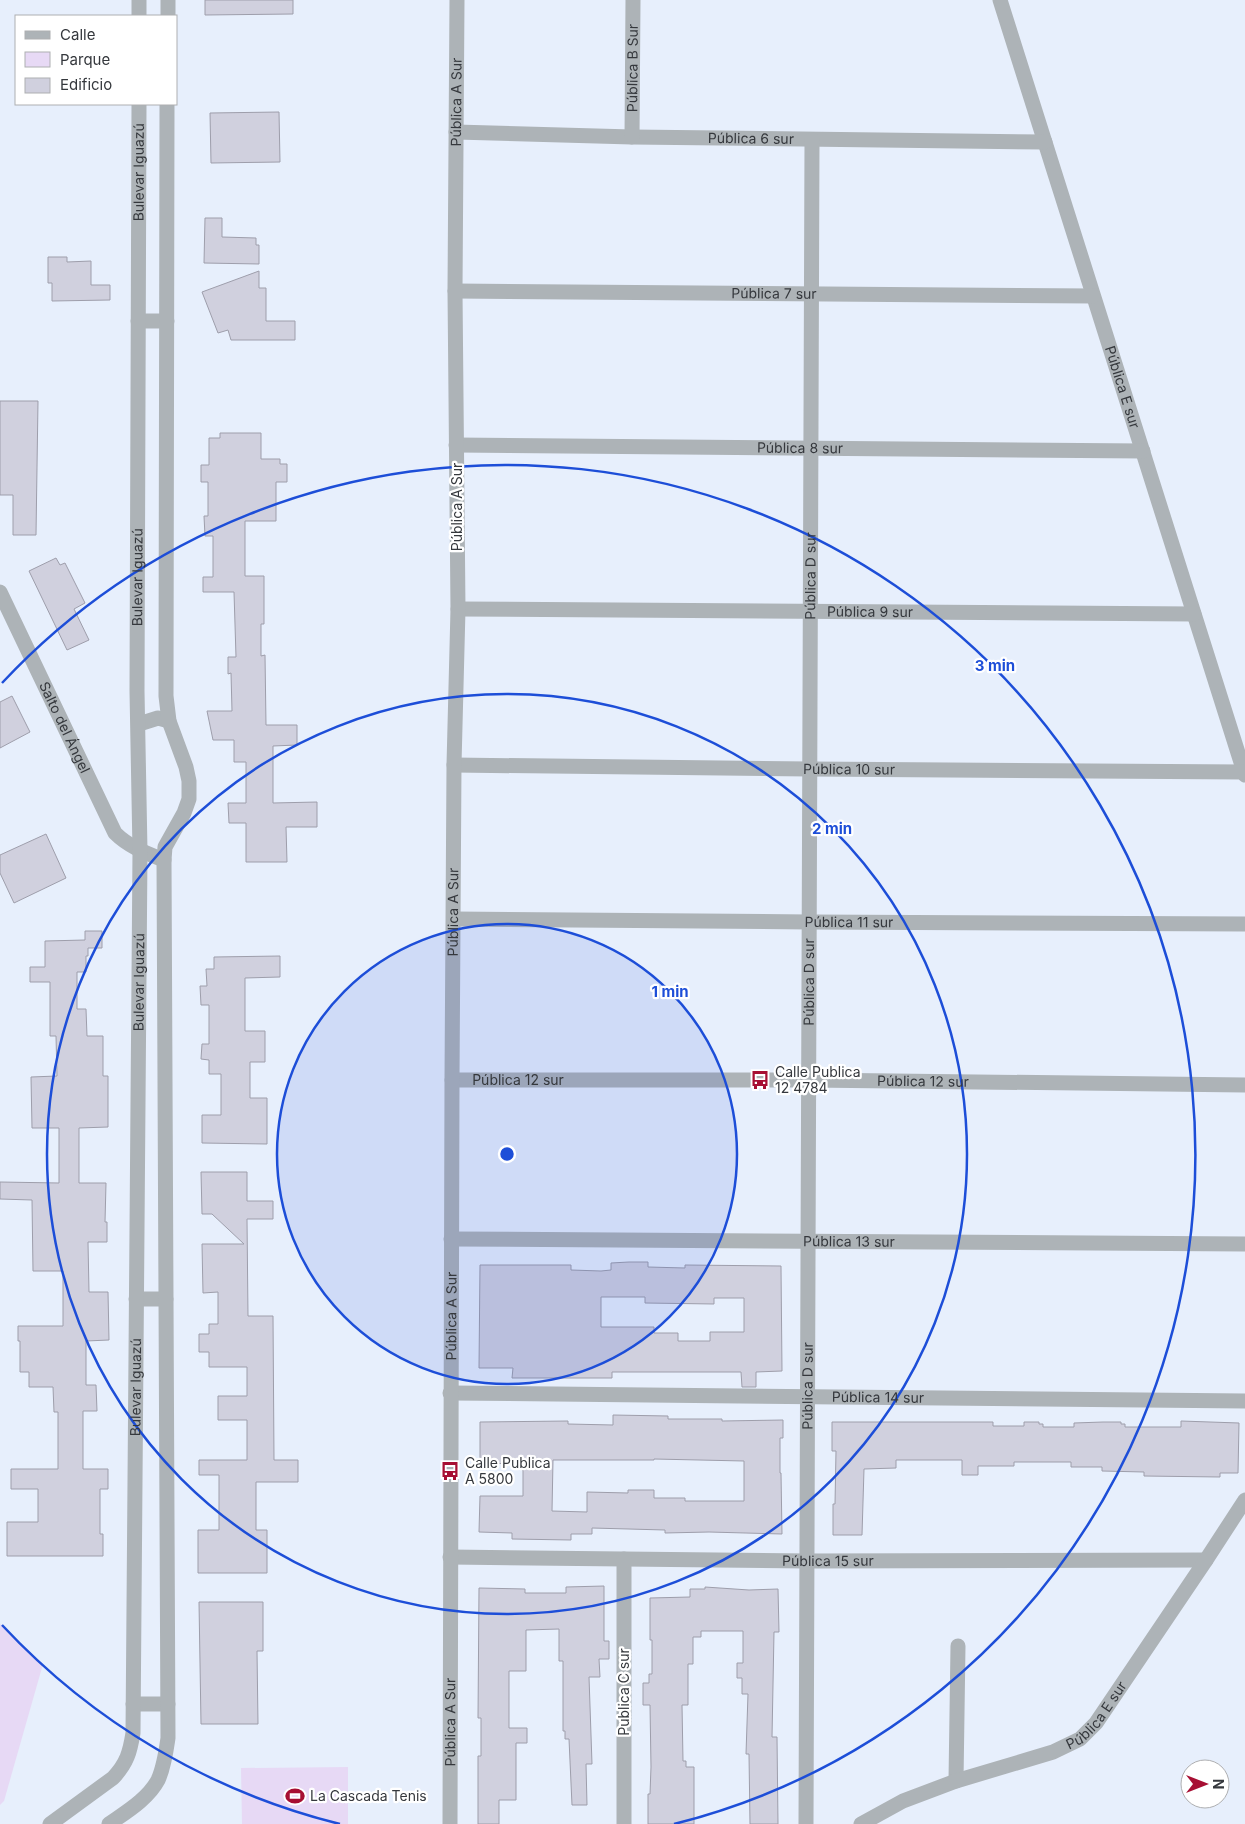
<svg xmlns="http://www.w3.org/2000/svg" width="1245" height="1824" font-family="Inter,sans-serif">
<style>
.green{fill:#e7d9f5}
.building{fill:#d0d0de;stroke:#9e9eab;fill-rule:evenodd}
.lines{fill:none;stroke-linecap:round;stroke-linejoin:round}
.street{stroke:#adb3b7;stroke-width:15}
.ring{fill:none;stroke:#1d4ed8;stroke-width:2.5}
.labels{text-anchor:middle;stroke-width:4.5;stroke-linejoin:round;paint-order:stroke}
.street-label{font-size:14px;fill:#35383d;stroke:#fff}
.poi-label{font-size:14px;fill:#35383d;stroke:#fff;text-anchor:start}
.centre{fill:#1d4ed8;stroke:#fff;stroke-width:2.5}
.ring-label{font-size:15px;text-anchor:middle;font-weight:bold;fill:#1d4ed8;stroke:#fff;stroke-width:4.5;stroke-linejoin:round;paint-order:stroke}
</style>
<rect width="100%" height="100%" fill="#e7effc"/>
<g class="green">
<path d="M 0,1624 L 43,1664 L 4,1801 L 0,1805 Z"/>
<path d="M 348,1767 L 348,1824 L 242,1824 L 241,1768 Z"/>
</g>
<g class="building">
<path d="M 205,0 L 293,0 L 293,14 L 205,15 Z"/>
<path d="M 279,112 L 280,162 L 211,163 L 210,113 Z"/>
<path d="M 205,218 L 222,218 L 222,237 L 256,238 L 256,245 L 259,245 L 259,264 L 204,263 Z"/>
<path d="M 48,257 L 67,257 L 67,262 L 91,261 L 91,285 L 110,285 L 110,300 L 52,301 L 52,283 L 48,283 Z"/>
<path d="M 259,271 L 259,288 L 266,288 L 266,321 L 295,321 L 295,340 L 231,340 L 228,330 L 218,333 L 202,292 Z"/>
<path d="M 0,401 L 38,401 L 36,535 L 13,535 L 13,495 L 0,495 Z"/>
<path d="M 220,433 L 261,433 L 261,459 L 280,459 L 280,464 L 287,464 L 287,482 L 276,482 L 276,521 L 245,521 L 245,576 L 264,576 L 264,624 L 261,624 L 261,656 L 265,655 L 266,725 L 297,725 L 297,745 L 273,746 L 273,803 L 317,802 L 317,827 L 286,827 L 287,862 L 246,862 L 246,823 L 229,823 L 228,803 L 246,803 L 246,762 L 234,762 L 234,740 L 213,740 L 207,711 L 232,711 L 231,673 L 228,674 L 228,657 L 236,657 L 234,592 L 203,592 L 203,577 L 213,577 L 213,536 L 205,536 L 204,516 L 208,516 L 208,482 L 201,482 L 201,465 L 209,465 L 209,438 L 220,438 Z"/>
<path d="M 56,558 L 60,565 L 65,563 L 85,603 L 74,609 L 89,640 L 67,650 L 29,571 Z"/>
<path d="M 12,696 L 30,732 L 0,748 L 0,702 Z"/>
<path d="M 46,834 L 66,878 L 14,903 L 0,873 L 0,855 Z"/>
<path d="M 85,931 L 102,931 L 102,948 L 88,948 L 88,956 L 86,956 L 86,972 L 77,972 L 77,1009 L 86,1009 L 87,1036 L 103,1036 L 103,1076 L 108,1076 L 108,1127 L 79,1128 L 79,1183 L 106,1183 L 105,1222 L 107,1222 L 107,1242 L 88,1242 L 89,1292 L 108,1292 L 109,1340 L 86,1341 L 86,1385 L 96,1385 L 97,1411 L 83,1411 L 83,1469 L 108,1469 L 108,1489 L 100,1489 L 100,1534 L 103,1534 L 103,1556 L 7,1556 L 7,1522 L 38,1522 L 38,1489 L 11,1489 L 11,1469 L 58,1469 L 58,1412 L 54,1412 L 53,1387 L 29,1387 L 29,1372 L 20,1372 L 20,1341 L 18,1341 L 18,1326 L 63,1326 L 63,1271 L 33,1271 L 32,1200 L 0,1199 L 0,1182 L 59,1183 L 59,1128 L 32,1128 L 31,1077 L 57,1076 L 56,1036 L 50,1036 L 50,982 L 30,982 L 30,967 L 45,967 L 45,941 L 85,940 Z"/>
<path d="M 280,956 L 280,977 L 245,978 L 245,1031 L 265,1031 L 265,1062 L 250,1062 L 250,1098 L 267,1098 L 267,1144 L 202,1143 L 202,1115 L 221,1115 L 221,1074 L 209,1074 L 209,1060 L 201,1059 L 202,1044 L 209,1044 L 209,1005 L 201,1005 L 200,986 L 207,986 L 206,969 L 214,969 L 214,957 Z"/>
<path d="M 201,1172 L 247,1172 L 247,1201 L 273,1201 L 273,1219 L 247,1219 L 248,1316 L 273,1316 L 274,1460 L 298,1460 L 298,1482 L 256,1482 L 256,1530 L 267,1530 L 267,1573 L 198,1573 L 198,1530 L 219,1530 L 219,1475 L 199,1475 L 199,1460 L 247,1460 L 247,1420 L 218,1420 L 218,1396 L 247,1396 L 247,1367 L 209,1367 L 209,1352 L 199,1352 L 199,1334 L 209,1334 L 209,1324 L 218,1324 L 218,1292 L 203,1293 L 202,1244 L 244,1244 L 212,1214 L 202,1214 Z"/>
<path d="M 629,1262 L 648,1262 L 648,1267 L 685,1268 L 685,1265 L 781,1266 L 782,1371 L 756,1372 L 756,1387 L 742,1387 L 741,1372 L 612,1372 L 612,1378 L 512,1378 L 513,1368 L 479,1368 L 480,1265 L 571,1265 L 571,1270 L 601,1271 L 611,1270 L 611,1263 ZM 601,1297 L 645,1297 L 645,1303 L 714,1304 L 714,1298 L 744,1298 L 744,1332 L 710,1332 L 710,1341 L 678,1341 L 678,1333 L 654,1333 L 654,1327 L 601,1327 Z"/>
<path d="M 613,1415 L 668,1416 L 668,1419 L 722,1419 L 722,1421 L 783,1420 L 783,1438 L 780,1438 L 780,1473 L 781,1473 L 782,1534 L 709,1532 L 665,1533 L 665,1530 L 592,1528 L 592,1534 L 571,1534 L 571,1540 L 512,1539 L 512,1533 L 479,1532 L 480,1496 L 523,1496 L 523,1463 L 480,1464 L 480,1422 L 568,1421 L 568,1424 L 613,1425 ZM 654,1459 L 744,1461 L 744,1501 L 685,1501 L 685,1498 L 654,1498 L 654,1490 L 628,1490 L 628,1493 L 587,1492 L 587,1512 L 552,1511 L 553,1460 L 654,1460 Z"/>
<path d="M 1181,1421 L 1239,1423 L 1238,1473 L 1220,1473 L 1220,1477 L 1144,1476 L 1144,1472 L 1102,1471 L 1102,1467 L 1071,1467 L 1071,1462 L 1014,1462 L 1014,1466 L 978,1466 L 978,1475 L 962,1475 L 962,1460 L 896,1460 L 896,1468 L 864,1469 L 862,1535 L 833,1535 L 833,1504 L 835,1504 L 836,1451 L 832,1451 L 832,1422 L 993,1422 L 993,1426 L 1024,1426 L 1024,1422 L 1039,1422 L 1039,1424 L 1043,1424 L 1043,1427 L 1074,1427 L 1074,1423 L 1103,1422 L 1121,1422 L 1121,1424 L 1125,1424 L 1125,1427 L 1181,1427 Z"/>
<path d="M 604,1586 L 604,1641 L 609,1641 L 609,1659 L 599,1659 L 600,1677 L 589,1677 L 592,1764 L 586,1764 L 587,1805 L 572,1805 L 569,1739 L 565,1739 L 565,1731 L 563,1731 L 563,1661 L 559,1661 L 559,1629 L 526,1630 L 526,1671 L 509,1671 L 509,1728 L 527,1728 L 527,1743 L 516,1743 L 516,1800 L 499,1800 L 499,1824 L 478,1824 L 478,1756 L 481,1756 L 481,1718 L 478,1718 L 479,1588 L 525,1589 L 525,1593 L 566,1593 L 566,1587 Z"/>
<path d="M 705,1587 L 749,1590 L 778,1589 L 779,1632 L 774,1632 L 772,1737 L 777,1737 L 778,1824 L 750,1824 L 749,1754 L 746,1754 L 748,1694 L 742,1694 L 742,1678 L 737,1678 L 737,1663 L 743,1663 L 743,1631 L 701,1631 L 701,1637 L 693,1637 L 693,1664 L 688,1664 L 688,1705 L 682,1705 L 683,1761 L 686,1761 L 686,1767 L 694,1767 L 694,1824 L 648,1824 L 648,1794 L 650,1794 L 651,1767 L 650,1705 L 643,1705 L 643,1683 L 649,1683 L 649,1674 L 652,1674 L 652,1640 L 650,1640 L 650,1598 L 690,1597 L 690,1589 L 705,1589 Z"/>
<path d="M 199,1602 L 263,1602 L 263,1651 L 257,1651 L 258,1724 L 201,1724 Z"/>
</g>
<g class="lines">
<g class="street">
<path id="s1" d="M 1000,0 L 1245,775"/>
<path d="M 139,16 L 139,0"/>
<path d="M 168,16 L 168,0"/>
<path id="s2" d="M 456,132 L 632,137 L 1045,142"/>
<path id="s3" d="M 632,137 L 633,0"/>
<path id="s4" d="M 455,291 L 1093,296"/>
<path d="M 138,321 L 167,321"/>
<path id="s5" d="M 456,445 L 1143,451"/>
<path id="s6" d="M 0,592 L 115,833 C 129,847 146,853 164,860"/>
<path id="s7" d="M 458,609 L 1194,614"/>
<path d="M 139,724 L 158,718 L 169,721"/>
<path id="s8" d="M 454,765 L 810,769 L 1244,772"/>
<path id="s9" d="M 454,919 L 810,922 L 1245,924"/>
<path id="s10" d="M 452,1080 L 810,1080 L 1245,1085"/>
<path id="s11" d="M 451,1239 L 1245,1244"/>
<path d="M 136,1299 L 166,1299"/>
<path id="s12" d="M 450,1393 L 1245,1401"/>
<path id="s13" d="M 450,1557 L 808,1561 L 1206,1560"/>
<path d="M 624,1559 L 624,1824"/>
<path d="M 133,1704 L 168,1704"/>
<path d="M 956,1781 L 958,1646"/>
<path id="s14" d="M 50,1824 L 113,1778 C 127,1763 130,1752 133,1733 L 140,851 L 137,691 L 139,104"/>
<path d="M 109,1824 C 126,1812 148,1799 158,1780 C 164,1767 166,1752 168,1738 L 164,860 L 165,847 L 184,813 L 189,799 L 189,781 L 186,767 L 169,721 L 166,696 L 167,104"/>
<path id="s15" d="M 450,1824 L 452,1080 L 454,765 L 458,609 L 455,291 L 457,0"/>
<path id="s16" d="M 806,1824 L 812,140"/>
<path id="s17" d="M 861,1824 L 903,1801 L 956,1781 L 1053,1752 L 1080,1739 L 1096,1723 L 1206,1560 L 1245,1500"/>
</g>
</g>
<circle cx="507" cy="1154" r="230" fill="#1d4ed8" fill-opacity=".12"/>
<g class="ring">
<circle cx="507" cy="1154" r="230"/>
<circle cx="507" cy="1154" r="460"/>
<path d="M340 1824A690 690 0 0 1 2 1625M2 683A690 690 0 1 1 674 1824"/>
</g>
<defs>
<g id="bus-bare" transform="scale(1.5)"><path d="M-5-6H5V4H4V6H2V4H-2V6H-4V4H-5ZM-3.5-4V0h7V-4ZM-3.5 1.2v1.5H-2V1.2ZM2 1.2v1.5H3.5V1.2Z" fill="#a70f33" stroke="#fff" stroke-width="2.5" paint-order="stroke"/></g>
<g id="stadium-bare" transform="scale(1.5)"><path d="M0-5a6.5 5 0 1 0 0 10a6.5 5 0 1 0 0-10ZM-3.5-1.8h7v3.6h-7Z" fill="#a70f33" stroke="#fff" stroke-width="2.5" paint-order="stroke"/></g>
</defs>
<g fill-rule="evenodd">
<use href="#bus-bare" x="760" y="1080"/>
<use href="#bus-bare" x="450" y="1471"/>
<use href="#stadium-bare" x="295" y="1796"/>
</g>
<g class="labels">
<g class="street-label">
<text dy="5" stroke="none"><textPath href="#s3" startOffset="69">Pública B Sur</textPath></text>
<text dy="5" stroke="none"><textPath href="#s15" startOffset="1722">Pública A Sur</textPath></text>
<text dy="5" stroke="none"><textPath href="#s2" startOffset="295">Pública 6 sur</textPath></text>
<text dy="5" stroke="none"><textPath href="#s14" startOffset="1689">Bulevar Iguazú</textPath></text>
<text dy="5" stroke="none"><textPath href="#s4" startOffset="319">Pública 7 sur</textPath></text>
<text dy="5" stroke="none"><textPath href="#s1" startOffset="406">Pública E sur</textPath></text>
<text dy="5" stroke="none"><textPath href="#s5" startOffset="344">Pública 8 sur</textPath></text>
<text transform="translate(457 507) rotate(-90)" y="5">Pública A Sur</text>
<text dy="5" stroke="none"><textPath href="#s16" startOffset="1248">Pública D sur</textPath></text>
<text dy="5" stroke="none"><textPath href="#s14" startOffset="1284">Bulevar Iguazú</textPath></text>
<text dy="5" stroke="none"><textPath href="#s7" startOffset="412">Pública 9 sur</textPath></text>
<text dy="5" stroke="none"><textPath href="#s6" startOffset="150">Salto del Ángel</textPath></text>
<text dy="5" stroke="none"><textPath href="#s8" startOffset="395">Pública 10 sur</textPath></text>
<text dy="5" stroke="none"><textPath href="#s15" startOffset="912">Pública A Sur</textPath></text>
<text dy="5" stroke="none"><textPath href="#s9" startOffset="395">Pública 11 sur</textPath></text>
<text dy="5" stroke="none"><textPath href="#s16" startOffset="842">Pública D sur</textPath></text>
<text dy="5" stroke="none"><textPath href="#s14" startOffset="879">Bulevar Iguazú</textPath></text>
<text dy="5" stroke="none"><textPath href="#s10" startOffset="66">Pública 12 sur</textPath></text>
<text dy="5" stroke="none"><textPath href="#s10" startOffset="471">Pública 12 sur</textPath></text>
<text dy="5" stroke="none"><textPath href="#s11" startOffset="398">Pública 13 sur</textPath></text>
<text dy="5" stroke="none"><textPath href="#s15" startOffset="508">Pública A Sur</textPath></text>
<text dy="5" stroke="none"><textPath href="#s16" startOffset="438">Pública D sur</textPath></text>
<text dy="5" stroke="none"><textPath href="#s14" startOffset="474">Bulevar Iguazú</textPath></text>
<text dy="5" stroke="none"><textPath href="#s12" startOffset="428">Pública 14 sur</textPath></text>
<text dy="5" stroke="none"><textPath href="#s13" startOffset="378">Pública 15 sur</textPath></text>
<text transform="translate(624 1692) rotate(-90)" y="5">Publica C sur</text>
<text dy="5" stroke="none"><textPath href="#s17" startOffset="264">Pública E sur</textPath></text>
<text dy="5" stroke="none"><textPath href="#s15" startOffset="102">Pública A Sur</textPath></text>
</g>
<g class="poi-label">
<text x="775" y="1077">Calle Publica<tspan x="775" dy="16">12 4784</tspan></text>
<text x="465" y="1468">Calle Publica<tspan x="465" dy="16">A 5800</tspan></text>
<text x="310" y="1801">La Cascada Tenis</text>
</g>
</g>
<circle cx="507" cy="1154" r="8" class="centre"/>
<g class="ring-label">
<text x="995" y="671">3 min</text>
<text x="832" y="834">2 min</text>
<text x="670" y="997">1 min</text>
</g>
<rect x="15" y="15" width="162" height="90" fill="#ffffff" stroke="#aeafb1"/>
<rect x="25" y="31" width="25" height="8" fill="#adb3b7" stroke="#aeafb1"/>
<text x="60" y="40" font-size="15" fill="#35383d">Calle</text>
<rect x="25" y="52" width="25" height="15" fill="#e7d9f5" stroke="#aeafb1"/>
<text x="60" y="65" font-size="15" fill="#35383d">Parque</text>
<rect x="25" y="78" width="25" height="15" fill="#d0d0de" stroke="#aeafb1"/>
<text x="60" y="90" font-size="15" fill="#35383d">Edificio</text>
<g transform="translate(1205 1784) rotate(90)"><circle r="24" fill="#ffffff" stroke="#aeafb1"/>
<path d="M0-4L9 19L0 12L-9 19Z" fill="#a70f33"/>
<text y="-8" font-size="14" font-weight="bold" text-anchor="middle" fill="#35383d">N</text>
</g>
</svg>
